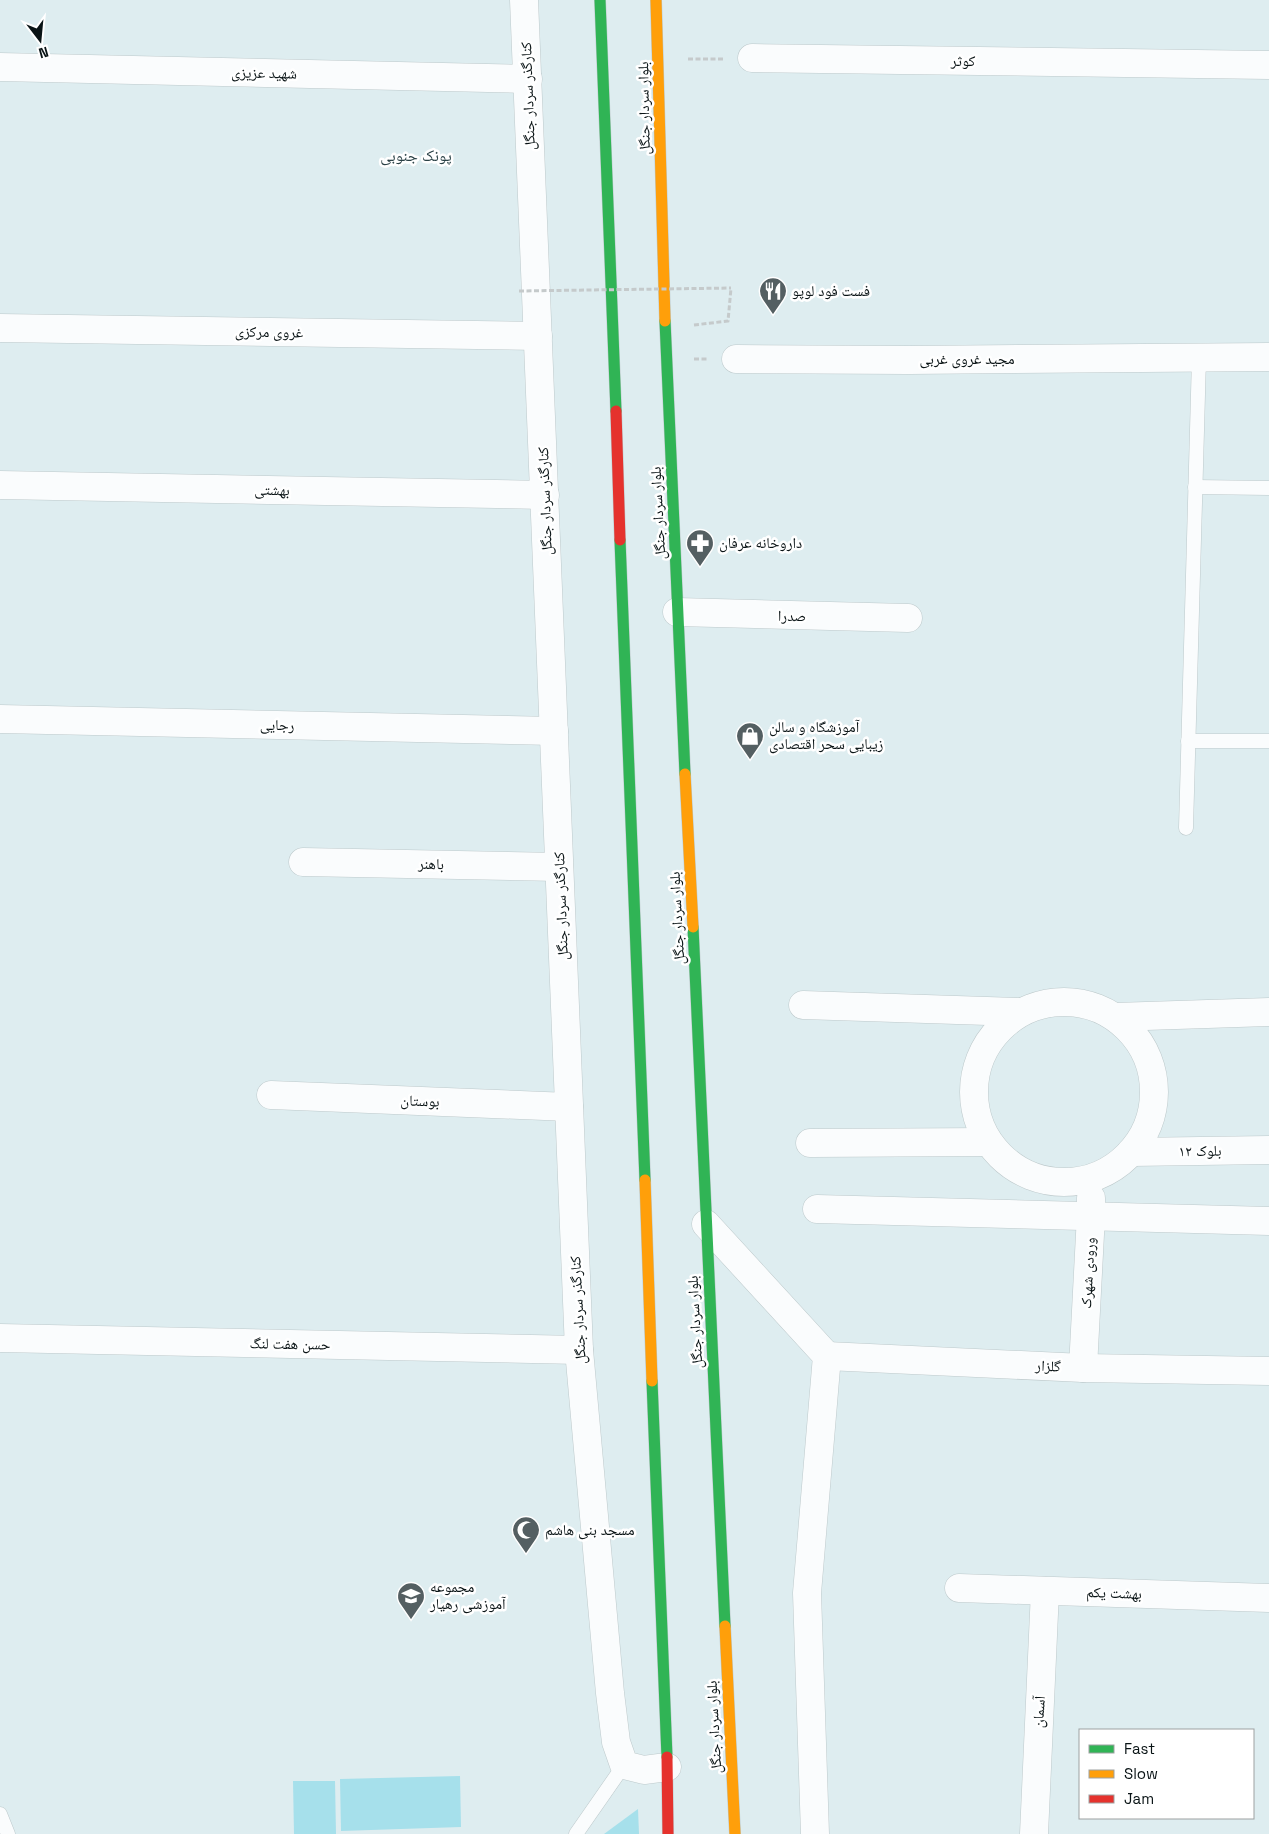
<svg xmlns="http://www.w3.org/2000/svg" width="1269" height="1834" font-family="'Space Grotesk','Noto Naskh Arabic',sans-serif">
<style>
.green{fill:#a6e0eb}
.lines{fill:none;stroke-linecap:round;stroke-linejoin:round}
.lane-casing{stroke:#bdc9cb;stroke-width:15}
.street-casing{stroke:#bdc9cb;stroke-width:29}
.fast-casing{stroke:#bdc9cb;stroke-width:12}
.slow-casing{stroke:#bdc9cb;stroke-width:12}
.jam-casing{stroke:#bdc9cb;stroke-width:12}
.path{stroke:#c5cacb;stroke-width:3;stroke-dasharray:5 2.5;stroke-linecap:butt}
.lane{stroke:#fafcfd;stroke-width:14}
.street{stroke:#fafcfd;stroke-width:28}
.fast{stroke:#30b455;stroke-width:11}
.slow{stroke:#ff9f0a;stroke-width:11}
.jam{stroke:#e5322d;stroke-width:11}
.path-bridge{stroke:#c5cacb;stroke-width:3;stroke-dasharray:5 2.5;stroke-linecap:butt}
.labels{text-anchor:middle;stroke-width:5;stroke-linejoin:round;paint-order:stroke}
.street-label{font-size:15px;fill:#091315;stroke:#fff}
.poi-label{font-size:15px;fill:#091315;stroke:#fff;text-anchor:start}
.neighbourhood-label{font-size:16px;fill:#294045;stroke:#fff}
</style>
<rect width="100%" height="100%" fill="#deedf0"/>
<g class="green">
<path d="M 460,1776 L 461,1827 L 341,1831 L 340,1779 Z"/>
<path d="M 293,1781 L 335,1781 L 336,1834 L 294,1834 Z"/>
<path d="M 638,1809 L 639,1834 L 604,1834 Z"/>
</g>
<g class="lines">
<g class="lane-casing">
<g id="lane">
<path d="M 1195,487 L 1269,488"/>
<path d="M 1188,741 L 1269,741"/>
<path d="M 1186,828 L 1199,358"/>
<path d="M 0,1814 L 8,1834"/>
<path d="M 576,1834 L 624,1765"/>
</g>
</g>
<g class="street-casing">
<g id="street">
<path d="M 524,0 L 579,1350 L 610,1693 L 616,1742 L 624,1765 L 644,1770 L 667,1767"/>
<path d="M 752,58 L 1269,65"/>
<path d="M 0,67 L 528,79"/>
<path d="M 0,328 L 538,336"/>
<path d="M 736,359 L 909,360 L 1269,357"/>
<path d="M 0,485 L 545,495"/>
<path d="M 677,612 L 908,618"/>
<path d="M 0,719 L 554,731"/>
<path d="M 303,862 L 559,867"/>
<circle cx="1064" cy="1092" r="90"/>
<path d="M 803,1005 L 1020,1012"/>
<path d="M 1115,1017 L 1269,1012"/>
<path d="M 271,1095 L 569,1107"/>
<path d="M 810,1143 L 988,1142"/>
<path d="M 1131,1152 L 1269,1150"/>
<path d="M 817,1209 L 1269,1221"/>
<path d="M 706,1224 L 827,1356 L 807,1593 L 815,1834"/>
<path d="M 0,1338 L 579,1350"/>
<path d="M 827,1356 L 1083,1368 L 1269,1371"/>
<path d="M 1083,1368 L 1091,1215 L 1091,1198"/>
<path d="M 959,1588 L 1269,1598"/>
<path d="M 1034,1834 L 1045,1591"/>
</g>
</g>
<g class="fast-casing">
<g id="fast">
<path d="M 600,0 L 616,411"/>
<path d="M 665,321 L 685,774"/>
<path d="M 620,540 L 645,1180"/>
<path d="M 693,927 L 725,1626"/>
<path d="M 652,1381 L 667,1757"/>
</g>
</g>
<g class="slow-casing">
<g id="slow">
<path d="M 656,0 L 665,321"/>
<path d="M 685,774 L 693,927"/>
<path d="M 645,1180 L 652,1381"/>
<path d="M 725,1626 L 735,1834"/>
</g>
</g>
<g class="jam-casing">
<g id="jam">
<path d="M 616,411 L 620,540"/>
<path d="M 667,1757 L 668,1834"/>
</g>
</g>
<g class="path">
<path d="M 688,59 L 724,59"/>
<path d="M 694,325 L 728,321 L 731,288"/>
<path d="M 694,359 L 708,359"/>
</g>
<use href="#lane" class="lane"/>
<use href="#street" class="street"/>
<use href="#fast" class="fast"/>
<use href="#slow" class="slow"/>
<use href="#jam" class="jam"/>
<path class="path-bridge" d="M 519,291 L 731,288"/>
</g>
<defs>
<g id="restaurant-pin" transform="scale(1.4375)"><path d="M0 17L-7.5 6A9.5 9.5 0 1 1 7.5 6Z" fill="#545f62" stroke="#fff"/><path d="M-5-6h1v4h1v-4h1v4h1v-4h1v5L-1.5 .5V6h-2V.5L-5-1ZM5-6V6H3V1.5H1.5Q1.5-4 5-6Z" fill="#fff"/></g>
<g id="pharmacy-pin" transform="scale(1.4375)"><path d="M0 17L-7.5 6A9.5 9.5 0 1 1 7.5 6Z" fill="#545f62" stroke="#fff"/><path d="M-2-6h4v4h4v4h-4v4h-4v-4h-4v-4h4Z" fill="#fff"/></g>
<g id="shop-pin" transform="scale(1.4375)"><path d="M0 17L-7.5 6A9.5 9.5 0 1 1 7.5 6Z" fill="#545f62" stroke="#fff"/><path d="M-5-2.5h2.3a2.7 3.5 0 0 1 5.4 0H5L5.5 6h-11ZM-1.5-2.5h3a1.5 2.3 0 0 0-3 0Z" fill="#fff"/></g>
<g id="mosque-pin" transform="scale(1.4375)"><path d="M0 17L-7.5 6A9.5 9.5 0 1 1 7.5 6Z" fill="#545f62" stroke="#fff"/><path d="M3.5-4.9A6 6 0 1 0 3.5 4.9A5 5 0 1 1 3.5-4.9Z" fill="#fff"/></g>
<g id="school-pin" transform="scale(1.4375)"><path d="M0 17L-7.5 6A9.5 9.5 0 1 1 7.5 6Z" fill="#545f62" stroke="#fff"/><path d="M0-5L7-2L0 1L-7-2ZM-4 1L0 2.5L4 1V4Q0 6-4 4Z" fill="#fff"/></g>
</defs>
<g fill-rule="evenodd">
<use href="#restaurant-pin" x="773" y="291"/>
<use href="#pharmacy-pin" x="700" y="543"/>
<use href="#shop-pin" x="750" y="736"/>
<use href="#mosque-pin" x="526" y="1530"/>
<use href="#school-pin" x="411" y="1596"/>
</g>
<g class="labels">
<g class="street-label">
<text transform="translate(963 61) rotate(1)" y="5">کوثر</text>
<text transform="translate(264 73) rotate(1)" y="5">شهید عزیزی</text>
<text transform="translate(528 96) rotate(-92)" y="5">کنارگذر سردار جنگل</text>
<text transform="translate(644 108) rotate(-91)" y="5">بلوار سردار جنگل</text>
<text transform="translate(269 332) rotate(1)" y="5">غروی مرکزی</text>
<text x="967" y="364">مجید غروی غربی</text>
<text transform="translate(272 490) rotate(1)" y="5">بهشتی</text>
<text transform="translate(545 501) rotate(-92)" y="5">کنارگذر سردار جنگل</text>
<text transform="translate(658 513) rotate(-93)" y="5">بلوار سردار جنگل</text>
<text transform="translate(792 616) rotate(1)" y="5">صدرا</text>
<text transform="translate(277 725) rotate(1)" y="5">رجایی</text>
<text transform="translate(431 864) rotate(1)" y="5">باهنر</text>
<text transform="translate(561 906) rotate(-92)" y="5">کنارگذر سردار جنگل</text>
<text transform="translate(677 918) rotate(-93)" y="5">بلوار سردار جنگل</text>
<text transform="translate(420 1101) rotate(2)" y="5">بوستان</text>
<text transform="translate(1200 1151) rotate(-1)" y="5">بلوک ۱۲</text>
<text transform="translate(1088 1273) rotate(-87)" y="5">ورودی شهرک</text>
<text transform="translate(578 1310) rotate(-93)" y="5">کنارگذر سردار جنگل</text>
<text transform="translate(695 1322) rotate(-93)" y="5">بلوار سردار جنگل</text>
<text transform="translate(290 1344) rotate(1)" y="5">حسن هفت لنگ</text>
<text transform="translate(1048 1366) rotate(3)" y="5">گلزار</text>
<text transform="translate(1114 1593) rotate(2)" y="5">بهشت یکم</text>
<text transform="translate(1039 1712) rotate(-87)" y="5">آسمان</text>
<text transform="translate(714 1727) rotate(-93)" y="5">بلوار سردار جنگل</text>
</g>
<g class="poi-label">
<text x="792" y="296">فست فود لوپو</text>
<text x="719" y="548">داروخانه عرفان</text>
<text x="769" y="732">آموزشگاه و سالن<tspan x="769" dy="17">زیبایی سحر اقتصادی</tspan></text>
<text x="545" y="1535">مسجد بنی هاشم</text>
<text x="430" y="1592">مجموعه<tspan x="430" dy="17">آموزشی رهیار</tspan></text>
</g>
<g class="neighbourhood-label">
<text x="416" y="161">پونک جنوبی</text>
</g>
</g>
<rect x="1079" y="1729" width="175" height="90" fill="#ffffff" stroke="#9da1a1"/>
<rect x="1089" y="1745" width="25" height="8" fill="#30b455" stroke="#9da1a1"/>
<text x="1124" y="1754" font-size="15" fill="#091315">Fast</text>
<rect x="1089" y="1770" width="25" height="8" fill="#ff9f0a" stroke="#9da1a1"/>
<text x="1124" y="1779" font-size="15" fill="#091315">Slow</text>
<rect x="1089" y="1795" width="25" height="8" fill="#e5322d" stroke="#9da1a1"/>
<text x="1124" y="1804" font-size="15" fill="#091315">Jam</text>
<g transform="translate(40 40) rotate(164)" stroke="#ffffff" stroke-width="4" paint-order="stroke">
<path d="M0-4L9 19L0 12L-9 19Z" fill="#091315"/>
<text y="-8" font-size="14" font-weight="bold" text-anchor="middle" fill="#091315">N</text>
</g>
</svg>
